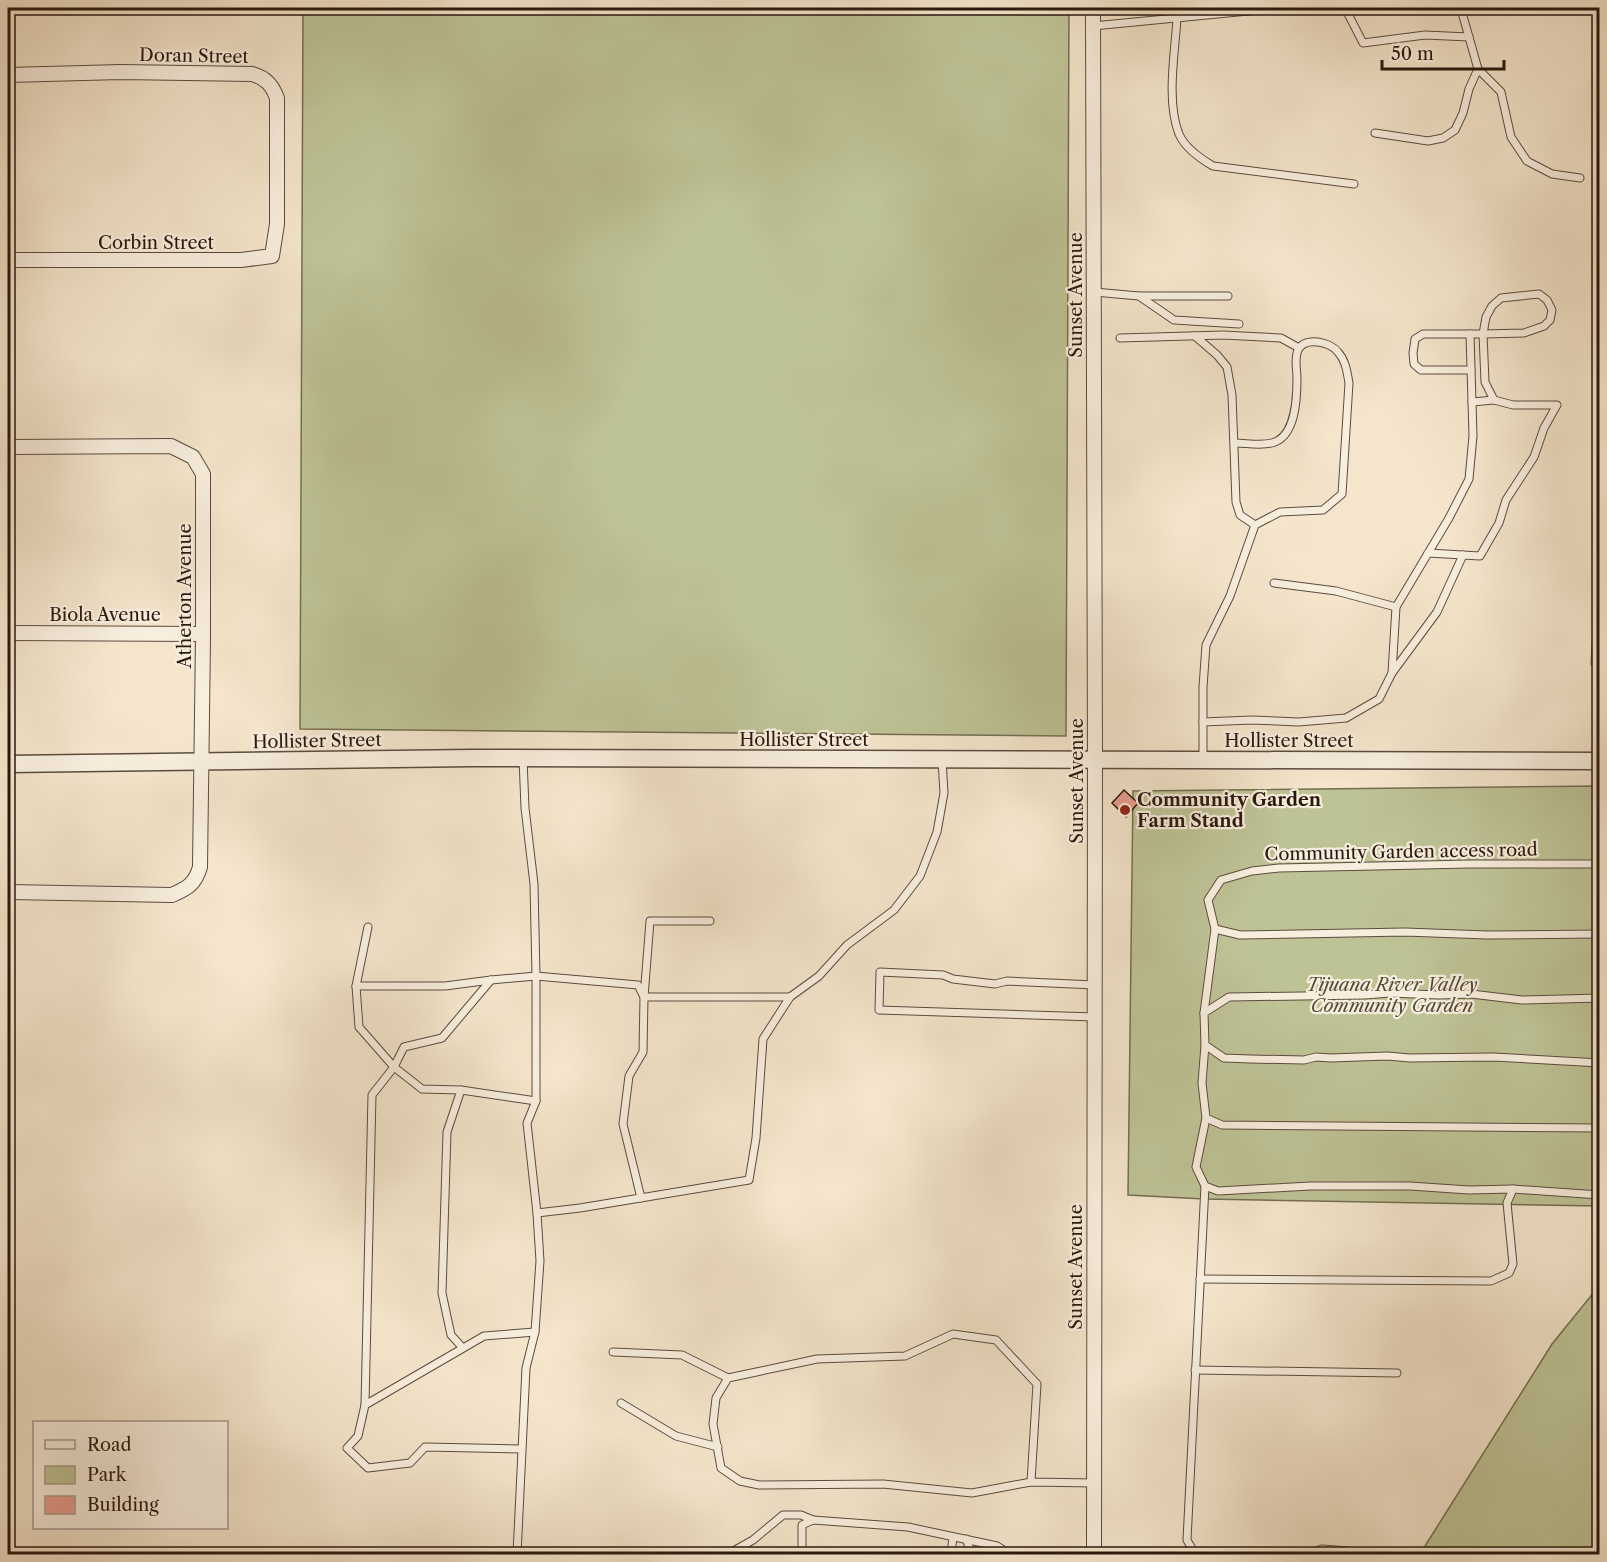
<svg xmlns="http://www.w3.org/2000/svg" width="1607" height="1562" font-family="'Libre Caslon Text',serif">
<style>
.green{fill:#bec396;stroke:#746e52;stroke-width:1.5}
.building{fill:#e99d8e;stroke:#2a180e;stroke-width:1.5}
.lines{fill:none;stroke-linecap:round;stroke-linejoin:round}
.service-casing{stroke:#5c4b3e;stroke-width:9}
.minor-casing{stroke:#5c4b3e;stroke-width:16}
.tertiary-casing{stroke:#5c4b3e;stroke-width:19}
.service{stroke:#f8eede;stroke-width:7}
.minor{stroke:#f8eede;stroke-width:14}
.tertiary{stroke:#f8eede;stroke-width:16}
.poi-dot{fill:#8f2418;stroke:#f8eede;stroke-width:2}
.labels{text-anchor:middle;stroke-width:4.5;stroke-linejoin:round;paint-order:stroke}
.street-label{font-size:18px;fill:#2a180e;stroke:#f8eede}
.poi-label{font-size:18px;font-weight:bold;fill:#2a180e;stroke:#f8eede;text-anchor:start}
.park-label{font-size:18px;font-style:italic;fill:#564b37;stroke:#f8eede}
</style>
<rect width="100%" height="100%" fill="#f4e5cc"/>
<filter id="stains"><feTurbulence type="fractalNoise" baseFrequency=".00333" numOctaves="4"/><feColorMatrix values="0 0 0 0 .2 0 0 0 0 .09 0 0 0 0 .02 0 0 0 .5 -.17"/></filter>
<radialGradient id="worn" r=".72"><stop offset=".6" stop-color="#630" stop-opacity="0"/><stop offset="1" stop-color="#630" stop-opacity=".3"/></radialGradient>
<g class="green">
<path d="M 303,8 L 1069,8 L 1066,736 L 300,729 Z"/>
<path d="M 1599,786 L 1599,1206 L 1204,1199 L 1128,1195 L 1133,791 Z"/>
<path d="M 1599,1286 L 1599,1554 L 1420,1554 L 1552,1344 Z"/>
</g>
<path class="building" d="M 1124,790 L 1138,803 L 1126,817 L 1112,803 Z"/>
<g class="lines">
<g class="service-casing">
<g id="service">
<path d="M 1345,8 L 1363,43 L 1425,35 L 1469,37"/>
<path d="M 1177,18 C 1175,53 1166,101 1179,134 C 1185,148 1201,159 1213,166 L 1354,184"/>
<path d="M 1093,26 L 1279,8 L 1461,9 L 1478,69 L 1469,89 L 1463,113 L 1455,130 L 1443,138 L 1428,141 L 1375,133"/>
<path d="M 1478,69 L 1501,92 L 1511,137 L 1527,161 L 1552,174 L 1580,178"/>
<path d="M 1094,292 L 1139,296 L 1174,320 L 1239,324"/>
<path d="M 1139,296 L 1228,296"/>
<path d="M 1195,336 L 1217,355 L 1227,367 L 1232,395 L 1236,502 L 1240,515 L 1255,525"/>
<path d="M 1120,338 L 1223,335 L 1281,338 L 1299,348"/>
<path d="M 1472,402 L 1494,400"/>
<path d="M 1428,553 L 1480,556 L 1499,523 L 1506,500 L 1534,457 L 1544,428 L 1557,405 L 1513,405 L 1494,400 L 1485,382 L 1483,334 L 1486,317 L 1492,306 L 1501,298 L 1539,294 L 1547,300 L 1552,310 L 1550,320 L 1544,326 L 1524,333 L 1483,334 L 1423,334 L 1415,339 L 1413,353 L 1414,364 L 1421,370 L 1471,370"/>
<path d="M 1274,583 L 1336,591 L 1396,607"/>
<path d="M 1600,584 L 1595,663 L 1600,671"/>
<path d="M 1392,673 L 1437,612 L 1463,555"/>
<path d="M 1203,722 L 1252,720 L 1299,722 L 1346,718 L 1379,699 L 1392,673 L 1396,607 L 1449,518 L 1469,479 L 1473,436 L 1470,334"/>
<path d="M 1203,758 L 1203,687 L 1206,645 L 1230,596 L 1255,525 L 1280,512 L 1323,510 L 1342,494 L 1349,383 C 1347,372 1346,361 1338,352 C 1330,342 1305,336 1298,350 C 1294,359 1297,369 1297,378 C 1297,398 1296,437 1272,443 C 1260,446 1246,443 1235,443"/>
<path d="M 1600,864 L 1470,864 L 1279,868 L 1252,871 L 1221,880 L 1208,900 L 1215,929 L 1240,935 L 1405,932 L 1487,935 L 1600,934"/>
<path d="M 368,927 L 356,986 L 359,1027 L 394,1067 L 422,1089 L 461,1090 L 536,1101"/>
<path d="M 1095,985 L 1007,981 L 995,984 L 953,979 L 943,975 L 880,972 L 879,1010 L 1095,1017"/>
<path d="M 356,986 L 445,986 L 491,980 L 536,976 L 638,985 L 644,997 L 790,997 L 819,976 L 847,945 L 894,910 L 920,876 L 937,832 L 944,793 L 942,760"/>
<path d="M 1600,998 L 1522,1000 L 1471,994 L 1439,995 L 1390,993 L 1365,995 L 1229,997 L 1204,1013 L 1205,1045 L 1224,1058 L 1250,1059 L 1304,1060 L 1316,1057 L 1331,1058 L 1387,1056 L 1410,1058 L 1493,1057 L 1600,1063"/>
<path d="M 1204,1013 L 1215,929"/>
<path d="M 1205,1045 L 1202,1083 L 1206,1118 L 1222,1125 L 1600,1128"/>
<path d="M 461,1090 L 447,1132 L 442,1293 L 451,1335 L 462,1347"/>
<path d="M 1206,1118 L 1196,1167 L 1205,1186 L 1218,1191 L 1310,1186 L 1410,1186 L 1469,1190 L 1513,1189 L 1600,1195"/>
<path d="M 641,1198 L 623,1124 L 629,1076 L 643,1052 L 644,997 L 650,921 L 710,921"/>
<path d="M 537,1213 L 580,1208 L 749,1180 L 756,1138 L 763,1039 L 790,997"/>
<path d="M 1200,1279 L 1491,1281 L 1509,1273 L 1513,1264 L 1507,1203 L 1513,1189"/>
<path d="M 613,1352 L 682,1355 L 728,1378"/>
<path d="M 1195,1370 L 1397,1373"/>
<path d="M 621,1403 L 676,1436 L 718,1447"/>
<path d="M 365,1405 L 372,1095 L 394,1067 L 404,1047 L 442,1038 L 491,980"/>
<path d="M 521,1449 L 425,1447 L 410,1463 L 368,1468 L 347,1448 L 358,1436 L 365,1405 L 484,1336 L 535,1332"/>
<path d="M 1031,1482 L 972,1493 L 883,1484 L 759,1485 L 740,1481 L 721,1468 L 713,1424 L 716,1398 L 728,1378 L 817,1359 L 905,1356 L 953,1334 L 996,1340 L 1037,1384 L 1031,1482 L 1094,1483"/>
<path d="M 966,1539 L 972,1554"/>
<path d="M 517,1554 L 526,1368 L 535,1332 L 540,1261 L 537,1213 L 527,1123 L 536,1101 L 536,976 L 534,884 L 525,808 L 523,758"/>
<path d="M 728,1554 L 753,1540 L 783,1515 L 801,1515 L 813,1520"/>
<path d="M 802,1554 L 802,1525 L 813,1520 L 908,1527 L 997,1546 L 1010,1554"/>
<path d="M 951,1554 L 953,1537"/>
<path d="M 1195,1554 L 1187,1540 L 1205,1186"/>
<path d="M 1307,1554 L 1322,1549 L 1348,1551"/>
</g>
</g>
<g class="minor-casing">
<g id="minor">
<path d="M 1093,8 L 1095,761 L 1094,1554"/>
<path d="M 8,75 L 121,72 L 252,74 C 266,78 272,85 277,98 L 277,224 L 272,256 L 241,260 L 8,260"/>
<path d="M 8,447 L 171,446 L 193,457 L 203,474 L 203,639 L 200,867 C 195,884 188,888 172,895 L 8,892"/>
<path d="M 8,633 L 203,634"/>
</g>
</g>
<g class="tertiary-casing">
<path id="tertiary" d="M 8,764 L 473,758 L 1600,761"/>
</g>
<use href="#service" class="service"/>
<use href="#minor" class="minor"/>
<use href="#tertiary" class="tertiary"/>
</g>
<circle class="poi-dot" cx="1125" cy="810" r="6"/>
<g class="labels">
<g class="street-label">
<text transform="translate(194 56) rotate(1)" y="6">Doran Street</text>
<text x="156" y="249">Corbin Street</text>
<text transform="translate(1076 295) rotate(-90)" y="6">Sunset Avenue</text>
<text transform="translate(185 596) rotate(-90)" y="6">Atherton Avenue</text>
<text x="105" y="621">Biola Avenue</text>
<text x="804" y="746">Hollister Street</text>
<text transform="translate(317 741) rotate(-1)" y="6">Hollister Street</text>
<text x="1289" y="747">Hollister Street</text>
<text transform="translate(1077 781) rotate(-90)" y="6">Sunset Avenue</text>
<text transform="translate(1401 852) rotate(-1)" y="6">Community Garden access road</text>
<text transform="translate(1076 1267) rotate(-90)" y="6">Sunset Avenue</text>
</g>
<g class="poi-label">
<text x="1137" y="806">Community Garden<tspan x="1137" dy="21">Farm Stand</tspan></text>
</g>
<g class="park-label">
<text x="1392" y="991">Tijuana River Valley<tspan x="1392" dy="21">Community Garden</tspan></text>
</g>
</g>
<rect width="1607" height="1562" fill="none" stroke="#f4e5cc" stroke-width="30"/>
<rect x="9" y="9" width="1589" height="1544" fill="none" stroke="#2a180e" stroke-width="3"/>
<rect x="15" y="15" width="1577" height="1532" fill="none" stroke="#2a180e" stroke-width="1.5"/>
<rect x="33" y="1421" width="195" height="108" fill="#f8eede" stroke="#a6988b" stroke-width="1.5"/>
<rect x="45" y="1440" width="30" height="9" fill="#f8eede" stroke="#a6988b" stroke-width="1.5"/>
<text x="87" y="1451" font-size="18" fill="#2a180e">Road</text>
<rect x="45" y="1466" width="30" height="18" fill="#bec396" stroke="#a6988b" stroke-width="1.5"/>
<text x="87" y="1481" font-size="18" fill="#2a180e">Park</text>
<rect x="45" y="1496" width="30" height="18" fill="#e99d8e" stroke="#a6988b" stroke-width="1.5"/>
<text x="87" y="1511" font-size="18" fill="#2a180e">Building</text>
<path d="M1382 60v9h122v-9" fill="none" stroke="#2a180e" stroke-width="3"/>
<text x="1391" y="60" font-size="18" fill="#2a180e" stroke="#f8eede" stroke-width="4.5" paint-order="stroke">50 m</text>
<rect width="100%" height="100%" filter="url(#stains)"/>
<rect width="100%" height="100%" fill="url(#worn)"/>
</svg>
